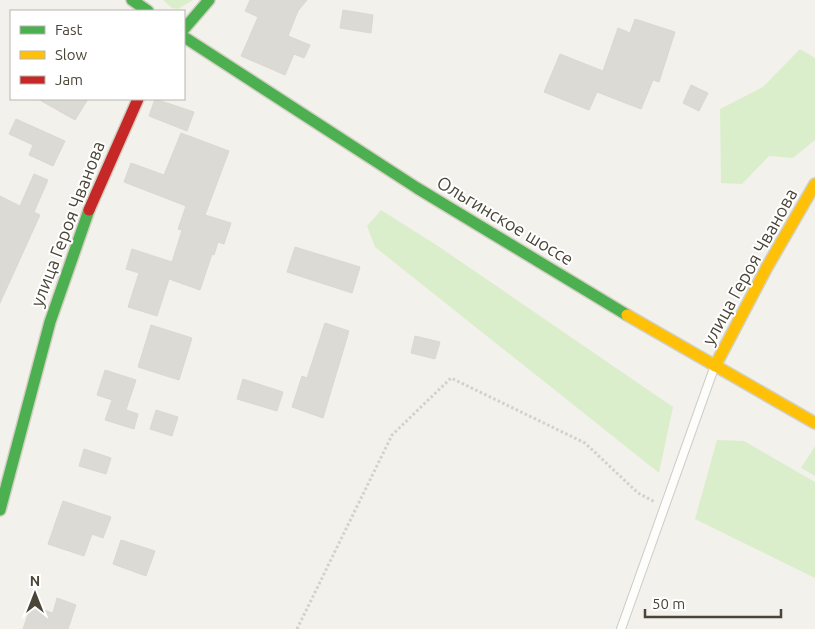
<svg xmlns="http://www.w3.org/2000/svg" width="815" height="629" font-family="Ubuntu,sans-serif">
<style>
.green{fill:#dbeecb}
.building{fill:#dcdad4;stroke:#dbd8d1}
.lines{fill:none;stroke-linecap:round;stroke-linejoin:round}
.lane-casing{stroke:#ceccc6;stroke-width:10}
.fast-casing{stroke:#d2d0c2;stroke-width:14}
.slow-casing{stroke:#d2d0c2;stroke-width:14}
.jam-casing{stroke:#d2d0c2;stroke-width:14}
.path{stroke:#d2d1ca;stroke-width:3;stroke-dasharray:2.5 2.5;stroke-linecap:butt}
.lane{stroke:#fdfdfc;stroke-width:8}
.fast{stroke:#4caf50;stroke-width:11}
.slow{stroke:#ffc107;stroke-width:11}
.jam{stroke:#c62828;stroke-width:11}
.labels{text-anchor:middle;stroke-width:4;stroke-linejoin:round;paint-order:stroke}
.street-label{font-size:18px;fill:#4a4537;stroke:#fff}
</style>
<rect width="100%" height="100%" fill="#f2f1ec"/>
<g class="green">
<path d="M 163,0 L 193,0 L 178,9 L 172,8 Z"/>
<path d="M 800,49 L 815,58 L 815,140 L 793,158 L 769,156 L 742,184 L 721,183 L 720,109 L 763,87 Z"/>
<path d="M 381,210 L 438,246 L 673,407 L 659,473 L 375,247 L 367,226 Z"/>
<path d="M 717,440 L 744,441 L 815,482 L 815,578 L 695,519 Z"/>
<path d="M 815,446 L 815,476 L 801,468 Z"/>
</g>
<g class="building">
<path d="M 250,0 L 307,0 L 298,11 L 288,36 L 310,45 L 304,58 L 294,54 L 285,75 L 241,56 L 258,17 L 245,11 Z"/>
<path d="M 343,10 L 373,15 L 371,33 L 340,28 Z"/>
<path d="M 635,19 L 675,32 L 659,82 L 653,80 L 641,109 L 597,92 L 589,110 L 544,92 L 560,54 L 603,71 L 618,28 L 630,33 Z"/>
<path d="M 691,85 L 708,93 L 699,111 L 683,103 Z"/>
<path d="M 38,99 L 88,99 L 75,120 Z"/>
<path d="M 155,99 L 194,112 L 187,131 L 149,116 Z"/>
<path d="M 16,119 L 65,141 L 53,166 L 29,155 L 33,145 L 9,134 Z"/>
<path d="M 181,133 L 229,151 L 205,215 L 231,223 L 224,244 L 218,242 L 214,255 L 212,254 L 200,290 L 169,279 L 157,316 L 128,307 L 139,273 L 126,269 L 132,249 L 172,262 L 182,230 L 178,229 L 186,206 L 124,182 L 131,163 L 164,175 Z"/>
<path d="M 34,174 L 48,180 L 34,212 L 40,215 L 0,303 L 0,196 L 20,206 Z"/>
<path d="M 295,247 L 360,267 L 352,293 L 287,272 Z"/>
<path d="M 325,323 L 349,331 L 323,418 L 292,407 L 302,376 L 307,378 Z"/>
<path d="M 151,325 L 192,338 L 179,380 L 138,367 Z"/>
<path d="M 415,336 L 440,342 L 435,359 L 411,353 Z"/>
<path d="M 105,370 L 136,380 L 126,410 L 138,414 L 134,429 L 105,420 L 112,400 L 97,395 Z"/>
<path d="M 243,379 L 283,392 L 277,411 L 237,399 Z"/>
<path d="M 156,410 L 178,417 L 172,436 L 150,429 Z"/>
<path d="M 84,449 L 111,458 L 106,474 L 79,466 Z"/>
<path d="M 63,501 L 111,517 L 103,538 L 92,534 L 84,556 L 48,544 Z"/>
<path d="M 121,540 L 155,551 L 146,576 L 113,564 Z"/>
<path d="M 57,598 L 76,605 L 68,629 L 23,629 L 31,606 L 53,613 Z"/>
</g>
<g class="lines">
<g class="lane-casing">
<path id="lane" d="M 621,629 L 714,368"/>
</g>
<g class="fast-casing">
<g id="fast">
<path d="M 132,0 L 148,11"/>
<path d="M 184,29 L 209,0"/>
<path d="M 184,37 L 417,188 L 627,315"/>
<path d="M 0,510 L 50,322 L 89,210"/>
</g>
</g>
<g class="slow-casing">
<g id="slow">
<path d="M 627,315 L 815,423"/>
<path d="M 715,366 L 767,267 L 815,184"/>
</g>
</g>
<g class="jam-casing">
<path id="jam" d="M 89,210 L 138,99"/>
</g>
<path class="path" d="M 297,629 L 392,435 L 451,378 L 585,443 L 638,493 L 655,502"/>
<use href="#lane" class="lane"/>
<use href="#fast" class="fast"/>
<use href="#slow" class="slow"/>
<use href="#jam" class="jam"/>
</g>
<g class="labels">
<g class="street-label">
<text transform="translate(505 221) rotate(31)" y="6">Ольгинское шоссе</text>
<text transform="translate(68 224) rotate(-69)" y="6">улица Героя Чванова</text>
<text transform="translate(750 267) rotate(-61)" y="6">улица Героя Чванова</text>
</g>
</g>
<rect x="10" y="10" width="175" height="90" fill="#ffffff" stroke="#b7b5af"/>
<rect x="20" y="26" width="25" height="8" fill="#4caf50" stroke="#b7b5af"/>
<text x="55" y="35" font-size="15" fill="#4a4537">Fast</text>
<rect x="20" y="51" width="25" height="8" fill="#ffc107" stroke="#b7b5af"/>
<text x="55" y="60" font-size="15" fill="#4a4537">Slow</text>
<rect x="20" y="76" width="25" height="8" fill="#c62828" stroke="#b7b5af"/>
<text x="55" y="85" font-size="15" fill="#4a4537">Jam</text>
<g transform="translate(35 594)" stroke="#ffffff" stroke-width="4" paint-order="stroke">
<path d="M0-4L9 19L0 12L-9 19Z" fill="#4a4537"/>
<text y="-8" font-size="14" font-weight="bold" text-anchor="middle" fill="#4a4537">N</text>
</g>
<path d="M645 609v8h136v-8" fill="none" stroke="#4a4537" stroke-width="2.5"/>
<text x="652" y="609" font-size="15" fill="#4a4537" stroke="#ffffff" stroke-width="4" paint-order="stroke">50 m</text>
</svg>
